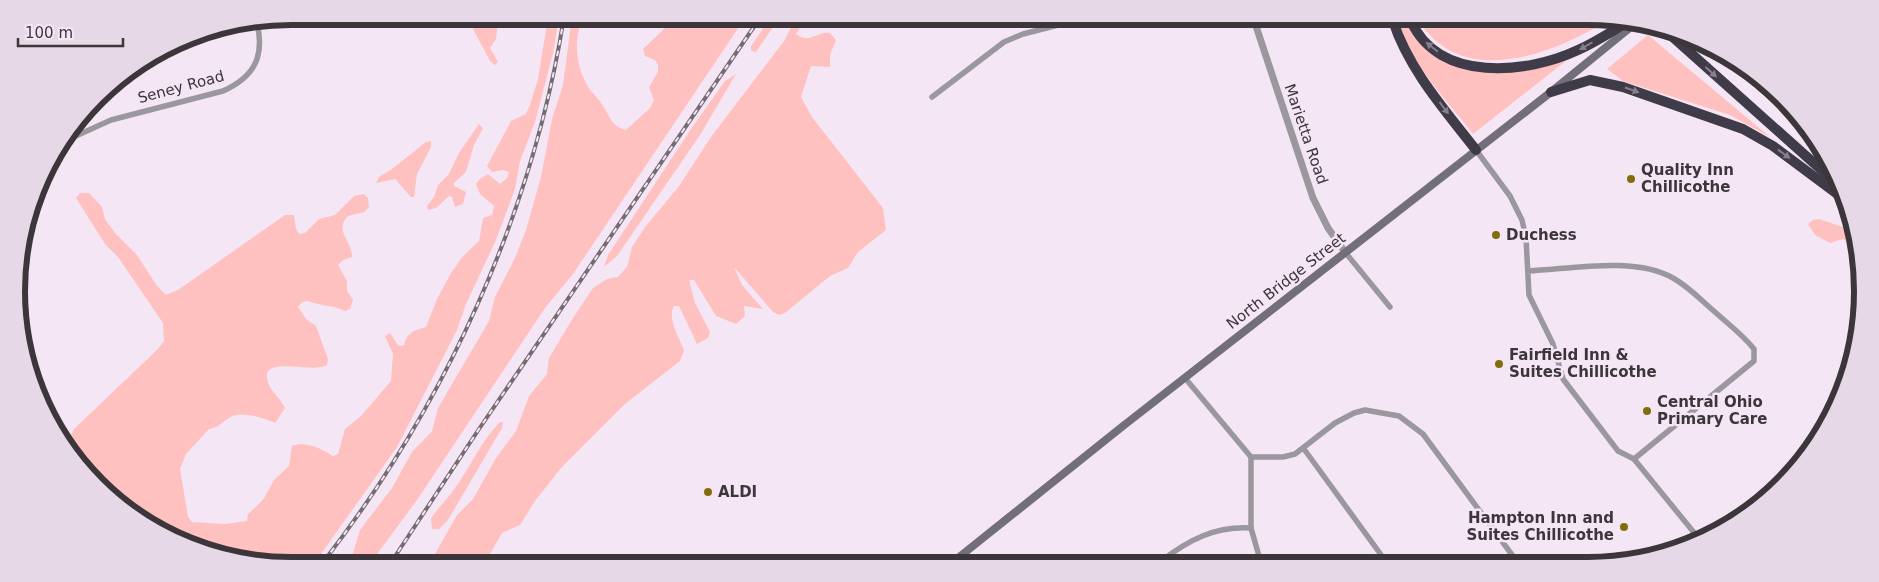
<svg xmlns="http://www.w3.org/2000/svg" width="1879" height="582" font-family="'DejaVu Sans',sans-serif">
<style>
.green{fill:#fec1c0}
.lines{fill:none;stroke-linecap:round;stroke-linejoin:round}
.minor{stroke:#9a979f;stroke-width:5.5}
.tertiary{stroke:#9a979f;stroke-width:7}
.secondary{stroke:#726f7a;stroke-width:8}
.motorway{stroke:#403b49;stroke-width:10}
.rail-casing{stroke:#746b73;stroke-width:4}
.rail{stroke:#f5e6f5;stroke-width:2;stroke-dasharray:5.5;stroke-linecap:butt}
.oneway{fill:#887f8e}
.poi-dot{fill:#816e0b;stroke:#f5e6f5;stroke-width:2}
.labels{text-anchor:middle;stroke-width:5;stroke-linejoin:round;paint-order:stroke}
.street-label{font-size:15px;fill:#3c363b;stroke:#f5e6f5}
.poi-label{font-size:15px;font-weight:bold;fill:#3c363b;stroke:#f5e6f5;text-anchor:start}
.rim{fill:none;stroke:#3c363b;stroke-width:6}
</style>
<rect width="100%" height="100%" fill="#f5e6f5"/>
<g class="green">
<path d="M 486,17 L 498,20 L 496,39 L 490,48 L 498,62 L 495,65 L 490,61 L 472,27 L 474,23 Z"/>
<path d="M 548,17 L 559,17 L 553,53 L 535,122 L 520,161 L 515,189 L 496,240 L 466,304 L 457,330 L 397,447 L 316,561 L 237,560 L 139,520 L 67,448 L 67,442 L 74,429 L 158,349 L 164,341 L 163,323 L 118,257 L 105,244 L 76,198 L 80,193 L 89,193 L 102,207 L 105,219 L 115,233 L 137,255 L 157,286 L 166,295 L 178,290 L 285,215 L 294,215 L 296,229 L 299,234 L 305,233 L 319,219 L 335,215 L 354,196 L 364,194 L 368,198 L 369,207 L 364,212 L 348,216 C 333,231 353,241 352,257 L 343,260 L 338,265 L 347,281 L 347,291 L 353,300 L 350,309 L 345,311 C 333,305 320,306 308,301 L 302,302 L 298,307 L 306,319 L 316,326 L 328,359 L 327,365 C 313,374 263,355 267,379 C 269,391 281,398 285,408 L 275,423 C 263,418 240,410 229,418 C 221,423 218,428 209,429 L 186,454 L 180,469 L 188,517 L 192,522 L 225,524 L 247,521 L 248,514 L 263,500 L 274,480 L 289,466 L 292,446 C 306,441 320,448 333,456 L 338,454 L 345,429 L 361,416 L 391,381 L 393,354 L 385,336 L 390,333 L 398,345 L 401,346 L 404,345 C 408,331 414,331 426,327 L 437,299 L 451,273 L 463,256 L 479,241 L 483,218 L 492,215 L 494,206 L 480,194 L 476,184 L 480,179 L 488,174 L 500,184 L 507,178 L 509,172 L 503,170 L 492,172 L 487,166 L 511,121 L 526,114 L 530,105 L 538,79 Z"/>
<path d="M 572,17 L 590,18 L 589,21 L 581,23 C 573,44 577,72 591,91 C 595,96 600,100 603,106 C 611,118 611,126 626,130 L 650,108 L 654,100 L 649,87 L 658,72 L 658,65 L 655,60 L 645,56 L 643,49 L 662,31 L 671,18 L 745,18 L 573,274 L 545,308 L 417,500 L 372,561 L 348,561 L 353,553 L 360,530 L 392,488 L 412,452 L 432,431 L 438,408 L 489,321 L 495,297 L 515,258 L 526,230 L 541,177 L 552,119 L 563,85 Z"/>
<path d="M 770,18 L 779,18 L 756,52 L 751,51 L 751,46 Z"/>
<path d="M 796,18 L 806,18 L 796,34 C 810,45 816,31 830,33 L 836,40 L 830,55 L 830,67 L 811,66 L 801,97 L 812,117 L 883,208 L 886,230 L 858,252 L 848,268 L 830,276 L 785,313 L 779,315 L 773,312 L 734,267 L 742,285 L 763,309 L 744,306 L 745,316 L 736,324 L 716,316 L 694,280 L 689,280 L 695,303 L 710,332 L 708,338 L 697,344 L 679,306 L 674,306 C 667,319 679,337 684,350 L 680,361 L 625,404 L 561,468 L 535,501 L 520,525 L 502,533 L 486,561 L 431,561 L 457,515 L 473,499 L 496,458 L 516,431 L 529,396 L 547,374 L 549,358 L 573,318 L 593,288 L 607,279 L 618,277 L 627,267 L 632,247 L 646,226 L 679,186 L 711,137 L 784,41 Z"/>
<path d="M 1397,21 L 1406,21 L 1415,36 L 1480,72 L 1571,57 L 1473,134 C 1446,99 1411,64 1397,21 Z"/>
<path d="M 1419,21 L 1606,21 C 1552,55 1462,89 1419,21 Z"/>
<path d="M 1648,35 L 1770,137 L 1730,115 L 1623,81 L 1607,69 Z"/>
<path d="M 736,74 L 700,135 L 617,256 L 604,267 L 608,255 L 689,132 L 725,81 Z"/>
<path d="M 479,124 L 483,128 L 474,145 L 466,172 L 454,183 L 454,186 L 466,192 L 463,204 L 455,207 L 452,197 L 449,196 L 436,208 L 428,210 L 427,206 L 434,197 L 438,185 L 449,174 L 459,153 Z"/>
<path d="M 431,141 L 431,147 L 417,174 L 414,197 L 411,197 L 395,179 L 376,183 L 379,177 L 392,169 L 426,142 Z"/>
<path d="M 1819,219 L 1855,231 L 1858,249 L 1843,239 L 1830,243 L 1815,235 L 1808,224 L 1813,220 Z"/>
<path d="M 500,422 L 503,422 L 502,428 L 448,520 L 439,529 L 432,529 L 431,519 C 438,507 448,499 455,488 C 471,466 481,441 500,422 Z"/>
</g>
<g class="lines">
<g class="minor">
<path d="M 932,97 L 1004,42 L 1023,34 L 1082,19"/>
<path d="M 67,140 L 111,120 L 223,91 C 254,77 265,57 257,23"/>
<path d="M 1476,150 L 1510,196 L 1522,220 L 1526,238 L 1529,295 L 1553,344 L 1563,379 L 1618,451 L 1634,459 L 1754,361 L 1754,349 C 1743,335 1728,324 1715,312 C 1701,300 1689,287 1673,278 C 1634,256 1572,269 1528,271"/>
<path d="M 1345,252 L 1390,307"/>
<path d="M 1185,378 L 1251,457 L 1283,457 L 1295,454 L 1335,423 L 1354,413 L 1365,410 L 1399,416 L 1423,434 L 1518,563"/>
<path d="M 1304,449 L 1387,563"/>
<path d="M 1251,457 L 1251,528 L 1261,563"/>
<path d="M 1634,459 L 1700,540"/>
<path d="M 1160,562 C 1188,540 1215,526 1251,528"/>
</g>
<g class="tertiary">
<path d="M 1254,20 L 1313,198 L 1328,228 L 1345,252"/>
<path d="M 217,31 L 262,22"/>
</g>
<path class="secondary" d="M 953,562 L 1123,426 L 1551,92 L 1637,22"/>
<g class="motorway">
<path d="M 1393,21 C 1409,70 1445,110 1476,150"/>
<path d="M 1411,21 C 1439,83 1527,74 1578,50 C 1596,42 1612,31 1628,22"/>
<path d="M 1666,31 L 1835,182"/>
<path d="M 1731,59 L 1787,109"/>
<path d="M 1551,92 L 1590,80 L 1623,87 L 1743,129 L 1773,146 L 1840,196"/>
</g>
<g class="rail-casing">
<g id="rail">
<path d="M 324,561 C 445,405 533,213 564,17"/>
<path d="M 392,561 L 479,429 L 760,18"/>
</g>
</g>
<use href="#rail" class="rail"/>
</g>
<defs><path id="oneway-solid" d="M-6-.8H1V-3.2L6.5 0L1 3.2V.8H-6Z" transform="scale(1.25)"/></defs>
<g class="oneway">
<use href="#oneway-solid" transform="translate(1586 46) rotate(150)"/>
<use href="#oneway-solid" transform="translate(1432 47) rotate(-141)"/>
<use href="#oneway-solid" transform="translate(1711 72) rotate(42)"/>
<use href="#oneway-solid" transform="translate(1632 90) rotate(19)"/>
<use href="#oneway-solid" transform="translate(1444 108) rotate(53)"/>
<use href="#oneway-solid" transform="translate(1784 154) rotate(36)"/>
</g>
<g class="poi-dot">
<circle cx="1631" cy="179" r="5"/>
<circle cx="1496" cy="235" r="5"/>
<circle cx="1499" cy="364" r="5"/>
<circle cx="1647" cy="411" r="5"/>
<circle cx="708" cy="492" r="5"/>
<circle cx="1624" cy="527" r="5"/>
</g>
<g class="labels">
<g class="street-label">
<text transform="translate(181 87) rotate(-15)" y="5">Seney Road</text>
<text transform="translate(1306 134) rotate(71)" y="5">Marietta Road</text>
<text transform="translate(1286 281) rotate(-38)" y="5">North Bridge Street</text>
</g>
<g class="poi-label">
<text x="1641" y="175">Quality Inn<tspan x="1641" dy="17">Chillicothe</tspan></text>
<text x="1506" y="240">Duchess</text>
<text x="1509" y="360">Fairfield Inn &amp;<tspan x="1509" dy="17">Suites Chillicothe</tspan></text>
<text x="1657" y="407">Central Ohio<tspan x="1657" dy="17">Primary Care</tspan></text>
<text x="718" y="497">ALDI</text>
<text x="1614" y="523" text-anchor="end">Hampton Inn and<tspan x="1614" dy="17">Suites Chillicothe</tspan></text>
</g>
</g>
<path d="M0 0H1879V582H0ZM291 25H1588A266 266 0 0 1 1854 291V291A266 266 0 0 1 1588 557H291A266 266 0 0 1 25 291V291A266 266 0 0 1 291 25Z" fill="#e6d8e6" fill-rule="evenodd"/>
<path class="rim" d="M291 25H1588A266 266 0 0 1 1854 291V291A266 266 0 0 1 1588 557H291A266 266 0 0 1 25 291V291A266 266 0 0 1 291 25Z"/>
<path d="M18 38v8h105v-8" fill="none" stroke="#3c363b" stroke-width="2.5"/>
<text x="25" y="38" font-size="15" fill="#3c363b" stroke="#f5e6f5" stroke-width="4" paint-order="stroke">100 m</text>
</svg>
